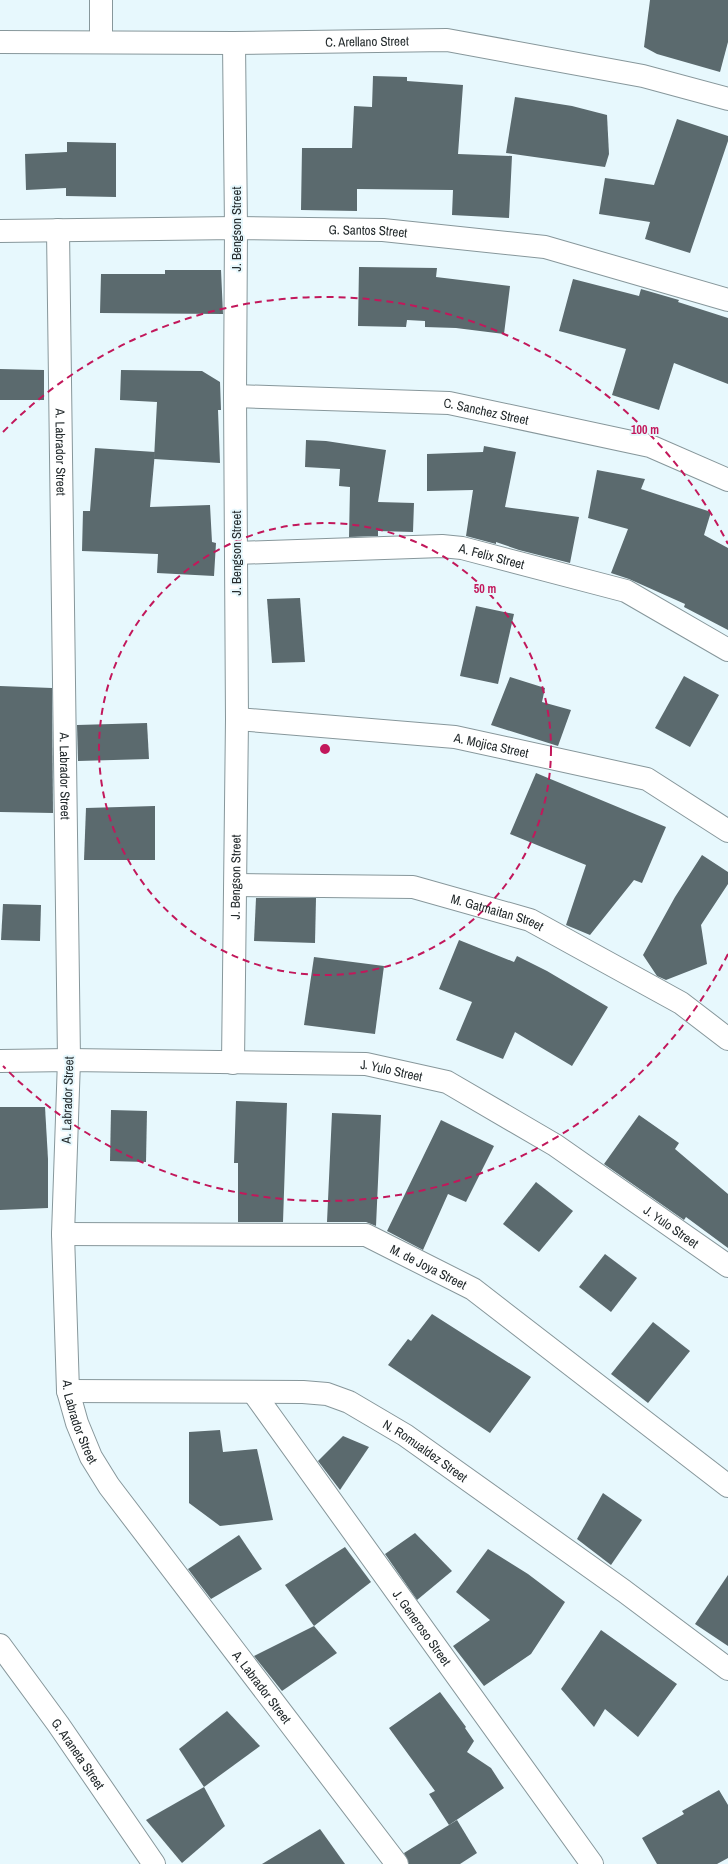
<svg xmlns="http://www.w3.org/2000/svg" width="728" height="1864" font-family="'Archivo Narrow',sans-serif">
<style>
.building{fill:#5b6a6e}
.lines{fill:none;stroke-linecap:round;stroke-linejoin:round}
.street-casing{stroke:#87979b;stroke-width:24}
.secondary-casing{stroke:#87979b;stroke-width:24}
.street{stroke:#fff;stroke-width:22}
.secondary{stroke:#fff;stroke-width:22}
.ring{fill:none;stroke:#c2185b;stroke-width:2;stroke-dasharray:7 5}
.labels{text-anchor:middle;stroke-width:4;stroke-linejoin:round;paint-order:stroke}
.street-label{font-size:13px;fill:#232a2c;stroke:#e7f8fd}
.centre{fill:#c2185b;stroke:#e7f8fd;stroke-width:2}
.ring-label{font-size:12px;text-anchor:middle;font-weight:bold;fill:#c2185b;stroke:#e7f8fd;stroke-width:4;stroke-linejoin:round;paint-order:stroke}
</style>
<rect width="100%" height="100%" fill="#e7f8fd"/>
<g class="building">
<path d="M 650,0 L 728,0 L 728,42 L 720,72 L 657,54 L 644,47 Z"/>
<path d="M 373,76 L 407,77 L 407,81 L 463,85 L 458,154 L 512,156 L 509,218 L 452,215 L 453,190 L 357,189 L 357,211 L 301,210 L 302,148 L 352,148 L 354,106 L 372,107 Z"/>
<path d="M 515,97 L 572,106 L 607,115 L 609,154 L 605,167 L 506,153 Z"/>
<path d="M 677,119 L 728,136 L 728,141 L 690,253 L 645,239 L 650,222 L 599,214 L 605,178 L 654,185 Z"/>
<path d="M 67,142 L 116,143 L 116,197 L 66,196 L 66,188 L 26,190 L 25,154 L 67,152 Z"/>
<path d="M 359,267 L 437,268 L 436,277 L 510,286 L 504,334 L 456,328 L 425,327 L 425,321 L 407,320 L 406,327 L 358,326 Z"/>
<path d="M 165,270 L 221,270 L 223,314 L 100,313 L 101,274 L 165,274 Z"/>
<path d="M 573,279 L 639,296 L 641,289 L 679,300 L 678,302 L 728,318 L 728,384 L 674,363 L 659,410 L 612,395 L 626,349 L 559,331 Z"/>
<path d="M 0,369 L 44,370 L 44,400 L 0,400 Z"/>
<path d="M 121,370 L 202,371 L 220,382 L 221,410 L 218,410 L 220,463 L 154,459 L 157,402 L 120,400 Z"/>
<path d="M 306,440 L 326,441 L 386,450 L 378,502 L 414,503 L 413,532 L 378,531 L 378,536 L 349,537 L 350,487 L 339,486 L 340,469 L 305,467 Z"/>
<path d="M 484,446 L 516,452 L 505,507 L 579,517 L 570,563 L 519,550 L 496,542 L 496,544 L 466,536 L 473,490 L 427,491 L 427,454 L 483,452 Z"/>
<path d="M 95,448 L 155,452 L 150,507 L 210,505 L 212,542 L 216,543 L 214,576 L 157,573 L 158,554 L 82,551 L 83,511 L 90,511 Z"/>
<path d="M 597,470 L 645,479 L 641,489 L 711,512 L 704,535 L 728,548 L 728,630 L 684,607 L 685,604 L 629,579 L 611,573 L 628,529 L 588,518 Z"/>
<path d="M 300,598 L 305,662 L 272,663 L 267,599 Z"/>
<path d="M 476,606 L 514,614 L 498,684 L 460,676 Z"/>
<path d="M 684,676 L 719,695 L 690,747 L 655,728 Z"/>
<path d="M 510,677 L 545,688 L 542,702 L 571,710 L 558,746 L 491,725 Z"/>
<path d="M 0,686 L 52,688 L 53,813 L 0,812 Z"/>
<path d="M 147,723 L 149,759 L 78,761 L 77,725 Z"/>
<path d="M 536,773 L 666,827 L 642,883 L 634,880 L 590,935 L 566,925 L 586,865 L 510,834 Z"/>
<path d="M 155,806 L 155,860 L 84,860 L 86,808 Z"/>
<path d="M 702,855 L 728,872 L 728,884 L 701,925 L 707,964 L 666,980 L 657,976 L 643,955 L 675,897 Z"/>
<path d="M 256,898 L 316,898 L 315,943 L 254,941 Z"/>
<path d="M 3,904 L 41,905 L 40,941 L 1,940 Z"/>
<path d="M 459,940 L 514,962 L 517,956 L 547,971 L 608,1007 L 572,1066 L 515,1032 L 503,1059 L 456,1040 L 472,1002 L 439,989 Z"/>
<path d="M 314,957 L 384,966 L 375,1034 L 304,1025 Z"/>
<path d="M 236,1101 L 287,1103 L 283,1222 L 238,1222 L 238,1163 L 234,1163 Z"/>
<path d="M 0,1107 L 45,1107 L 48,1159 L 48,1208 L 0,1210 Z"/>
<path d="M 111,1110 L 147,1111 L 146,1162 L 110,1161 Z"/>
<path d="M 332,1113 L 381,1115 L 376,1226 L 366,1222 L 327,1222 Z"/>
<path d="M 639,1115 L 679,1143 L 675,1149 L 728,1194 L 728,1248 L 686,1217 L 684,1220 L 604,1164 Z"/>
<path d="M 441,1120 L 494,1146 L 466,1202 L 448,1194 L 423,1250 L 387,1231 Z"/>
<path d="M 536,1182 L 573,1211 L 539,1252 L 503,1224 Z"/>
<path d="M 605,1254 L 637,1278 L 611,1312 L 579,1287 Z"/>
<path d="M 432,1314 L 531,1377 L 490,1433 L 388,1365 L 408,1339 L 411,1341 Z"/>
<path d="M 653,1322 L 690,1351 L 648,1403 L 611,1374 Z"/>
<path d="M 220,1430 L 223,1452 L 257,1449 L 273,1520 L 220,1526 L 189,1503 L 189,1432 Z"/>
<path d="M 343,1436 L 369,1447 L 340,1490 L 318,1461 Z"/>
<path d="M 603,1493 L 642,1520 L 611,1565 L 577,1539 Z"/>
<path d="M 415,1533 L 452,1571 L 417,1600 L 385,1554 Z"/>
<path d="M 239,1535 L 262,1569 L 211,1599 L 188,1569 Z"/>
<path d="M 345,1547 L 371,1582 L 314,1626 L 285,1585 Z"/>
<path d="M 488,1549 L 528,1574 L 565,1602 L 531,1654 L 484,1686 L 453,1646 L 490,1620 L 456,1592 Z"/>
<path d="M 728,1575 L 728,1646 L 695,1624 Z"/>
<path d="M 314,1626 L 337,1653 L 282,1691 L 254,1656 Z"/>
<path d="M 601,1630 L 677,1684 L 638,1737 L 605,1709 L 594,1727 L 561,1689 Z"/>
<path d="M 440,1692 L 466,1727 L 465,1728 L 474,1741 L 467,1752 L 491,1768 L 504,1788 L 449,1825 L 429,1794 L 435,1791 L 389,1728 Z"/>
<path d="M 227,1711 L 260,1746 L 204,1787 L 179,1749 Z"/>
<path d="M 204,1787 L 225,1826 L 182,1863 L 146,1820 Z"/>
<path d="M 719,1790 L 728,1805 L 728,1858 L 717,1864 L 657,1864 L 642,1838 L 684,1814 L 682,1811 Z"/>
<path d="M 457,1820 L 477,1853 L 460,1864 L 409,1864 L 404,1853 Z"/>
<path d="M 320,1829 L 345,1864 L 262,1864 Z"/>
</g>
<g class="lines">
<g class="street-casing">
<g id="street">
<path d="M 101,42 L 101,0"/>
<path id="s1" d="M 58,230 L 69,1060 L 63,1234 L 68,1391 L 77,1423 L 91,1457 L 109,1486 L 397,1864"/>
<path id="s2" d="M 0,231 L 236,228 L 383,230 L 545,247 L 728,300"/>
<path id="s3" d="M 235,396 L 449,403 L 650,446 L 728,480"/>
<path id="s4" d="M 236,553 L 442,546 L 462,548 L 626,591 L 728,650"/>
<path id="s5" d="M 237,719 L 455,737 L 647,779 L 728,831"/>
<path id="s6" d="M 236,885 L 413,887 L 530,920 L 681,1003 L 728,1039"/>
<path id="s7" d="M 0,1061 L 69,1060 L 366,1064 L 447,1082 L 555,1145 L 728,1266"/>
<path id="s8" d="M 233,1063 L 237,719 L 235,396 L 236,228 L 234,43"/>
<path id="s9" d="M 63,1234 L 366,1235 L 473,1289 L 728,1486"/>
<path id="s10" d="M 68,1391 L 303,1392 L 327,1394 L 349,1402 L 405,1435 L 624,1591 L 728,1669"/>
<path id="s11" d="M 253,1392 L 592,1864"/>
<path id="s12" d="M 0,1645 L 58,1724 L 154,1864"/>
</g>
</g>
<g class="secondary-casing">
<g id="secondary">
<path id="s13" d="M 0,42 L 234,43 L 447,40 L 643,76 L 728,99"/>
</g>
</g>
<use href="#street" class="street"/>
<use href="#secondary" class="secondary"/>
</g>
<g class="ring">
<circle cx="325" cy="749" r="226"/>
<path d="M728 954A452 452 0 0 1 3 1066M3 432A452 452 0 0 1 728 544"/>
</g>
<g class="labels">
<g class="street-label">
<text dy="5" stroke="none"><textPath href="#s13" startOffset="367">C. Arellano Street</textPath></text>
<text transform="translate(236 229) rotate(-90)" y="5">J. Bengson Street</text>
<text dy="5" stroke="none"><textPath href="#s2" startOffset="368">G. Santos Street</textPath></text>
<text dy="5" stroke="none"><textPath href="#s3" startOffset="252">C. Sanchez Street</textPath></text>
<text dy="5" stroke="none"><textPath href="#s1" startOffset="222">A. Labrador Street</textPath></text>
<text transform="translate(236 553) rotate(-90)" y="5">J. Bengson Street</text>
<text dy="5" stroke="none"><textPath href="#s4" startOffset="257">A. Felix Street</textPath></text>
<text dy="5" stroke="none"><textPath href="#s5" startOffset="256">A. Mojica Street</textPath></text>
<text dy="5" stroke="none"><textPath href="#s1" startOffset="546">A. Labrador Street</textPath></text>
<text dy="5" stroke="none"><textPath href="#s8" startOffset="186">J. Bengson Street</textPath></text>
<text dy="5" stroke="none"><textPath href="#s6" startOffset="265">M. Gatmaitan Street</textPath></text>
<text dy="5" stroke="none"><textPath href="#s7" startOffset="392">J. Yulo Street</textPath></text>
<text transform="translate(67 1100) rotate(-88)" y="5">A. Labrador Street</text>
<text dy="5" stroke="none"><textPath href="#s7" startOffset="716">J. Yulo Street</textPath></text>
<text dy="5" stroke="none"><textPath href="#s9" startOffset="373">M. de Joya Street</textPath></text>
<text dy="5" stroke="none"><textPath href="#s1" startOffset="1194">A. Labrador Street</textPath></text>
<text dy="5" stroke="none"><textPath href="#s10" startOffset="373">N. Romualdez Street</textPath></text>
<text dy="5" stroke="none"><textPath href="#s11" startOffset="290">J. Generoso Street</textPath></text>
<text dy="5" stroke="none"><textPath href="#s1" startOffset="1518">A. Labrador Street</textPath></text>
<text dy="5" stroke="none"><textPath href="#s12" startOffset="134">G. Araneta Street</textPath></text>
</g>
</g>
<circle cx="325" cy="749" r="6" class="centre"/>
<g class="ring-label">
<text x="645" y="434">100 m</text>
<text x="485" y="593">50 m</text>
</g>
</svg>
